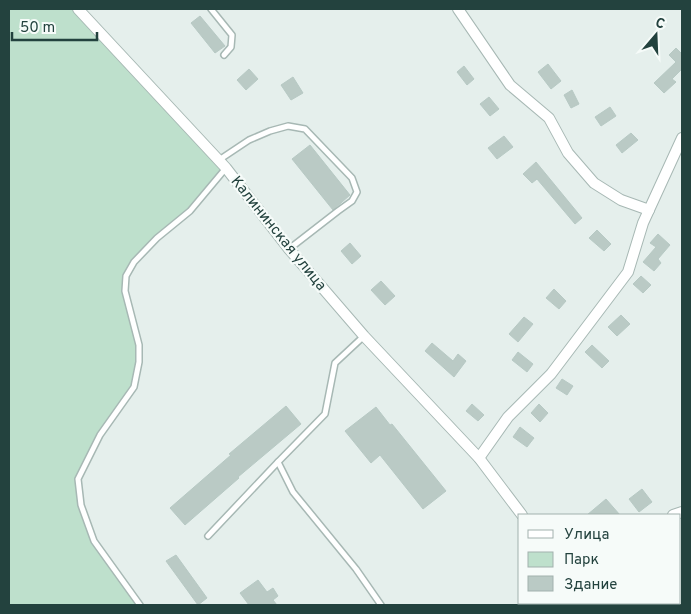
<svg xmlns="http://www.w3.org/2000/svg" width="691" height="614" font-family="Overpass,sans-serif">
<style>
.green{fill:#bee0cc}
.building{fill:#bacac5;stroke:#b7c9c4}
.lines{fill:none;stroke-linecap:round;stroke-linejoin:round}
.service-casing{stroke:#a7b8b4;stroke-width:8}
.minor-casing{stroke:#a7b8b4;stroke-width:12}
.service{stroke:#fff;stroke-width:5}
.minor{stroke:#fff;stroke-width:10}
.labels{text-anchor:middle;stroke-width:4.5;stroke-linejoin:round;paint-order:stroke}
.street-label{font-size:15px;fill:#23423e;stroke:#f6fbf9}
</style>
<rect width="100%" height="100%" fill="#e5efec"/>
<path class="green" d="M 9,9 L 78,9 L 226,168 L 190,211 L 134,262 L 126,276 L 125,291 L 139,345 L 134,387 L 100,435 L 78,479 L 81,505 L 94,541 L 140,605 L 9,605 Z"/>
<g class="building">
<path d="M 200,16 L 225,46 L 215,53 L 191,23 Z"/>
<path d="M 676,48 L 682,54 L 682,69 L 672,79 L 676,82 L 664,93 L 654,83 L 676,62 L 669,55 Z"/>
<path d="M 548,64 L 561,81 L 551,89 L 538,72 Z"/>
<path d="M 464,66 L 474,79 L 467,85 L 457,72 Z"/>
<path d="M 249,69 L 258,79 L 246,90 L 237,80 Z"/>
<path d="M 293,77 L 303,93 L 291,100 L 281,85 Z"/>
<path d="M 572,90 L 579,104 L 571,108 L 564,95 Z"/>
<path d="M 489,97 L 499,109 L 490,116 L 480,104 Z"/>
<path d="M 610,107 L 616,116 L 601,126 L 595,117 Z"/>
<path d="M 631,133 L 638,140 L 622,153 L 616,145 Z"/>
<path d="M 504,136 L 513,147 L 497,159 L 488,148 Z"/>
<path d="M 310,145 L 350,195 L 333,210 L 292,159 Z"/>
<path d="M 536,162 L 582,218 L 575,224 L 537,179 L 532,183 L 523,174 Z"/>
<path d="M 597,230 L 611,244 L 604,251 L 589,238 Z"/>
<path d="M 658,234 L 670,245 L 658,259 L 661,263 L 654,271 L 643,262 L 656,247 L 650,243 Z"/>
<path d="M 350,243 L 361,256 L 352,264 L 341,251 Z"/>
<path d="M 641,276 L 651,285 L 643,293 L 633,284 Z"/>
<path d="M 381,281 L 395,296 L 385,305 L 371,290 Z"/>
<path d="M 554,289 L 566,301 L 559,309 L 546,298 Z"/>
<path d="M 621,315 L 630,324 L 617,336 L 608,327 Z"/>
<path d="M 524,317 L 533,324 L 518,342 L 509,334 Z"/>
<path d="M 432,343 L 453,361 L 458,354 L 466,361 L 454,377 L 425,351 Z"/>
<path d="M 592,345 L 609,361 L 602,368 L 585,352 Z"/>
<path d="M 518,352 L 533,364 L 527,372 L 512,360 Z"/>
<path d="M 562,379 L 573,386 L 567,395 L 556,388 Z"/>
<path d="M 472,404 L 484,415 L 478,421 L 466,411 Z"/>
<path d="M 539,404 L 548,413 L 540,422 L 531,413 Z"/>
<path d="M 286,406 L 301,424 L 238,477 L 239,478 L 185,525 L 170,508 L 231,455 L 229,454 Z"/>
<path d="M 376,407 L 390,425 L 392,424 L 446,491 L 423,509 L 380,455 L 371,463 L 345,431 Z"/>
<path d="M 520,427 L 534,438 L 527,447 L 513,437 Z"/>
<path d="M 642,489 L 652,502 L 639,512 L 629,499 Z"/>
<path d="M 606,499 L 620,515 L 587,515 Z"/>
<path d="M 176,555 L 207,598 L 198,605 L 166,561 Z"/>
<path d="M 258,580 L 267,592 L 273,588 L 278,596 L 273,600 L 277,605 L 249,605 L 240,593 Z"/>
</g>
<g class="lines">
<g class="service-casing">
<g id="service">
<path d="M 211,9 L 232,35 L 231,47 L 224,55"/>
<path d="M 219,160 L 249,140 L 270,131 L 288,126 L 305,129 L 352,178 L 357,192 L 352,201 L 338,211 L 289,249"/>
<path d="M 364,336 L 335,363 L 325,414 L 278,462 L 293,492 L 356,569 L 381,605"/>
<path d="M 208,536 L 278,462"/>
<path d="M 140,605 L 94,541 L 81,505 L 78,479 L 100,435 L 134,387 L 139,362 L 139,345 L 125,291 L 126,276 L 134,262 L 157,238 L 190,211 L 226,168"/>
</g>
</g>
<g class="minor-casing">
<g id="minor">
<path d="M 78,9 L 226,168 L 289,249 L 364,336 L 479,458 L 522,515"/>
<path d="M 458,9 L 510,85 L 549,118 L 568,153 L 594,183 L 621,200 L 649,210"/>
<path d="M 479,458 L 508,417 L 551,374 L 628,272 L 643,223 L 682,138"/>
<path d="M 673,515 L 682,512"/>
<path d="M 586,603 L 588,605"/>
</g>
</g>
<use href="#service" class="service"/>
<use href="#minor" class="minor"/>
</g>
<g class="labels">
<g class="street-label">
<text transform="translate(279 233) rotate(51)" y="5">Калининская улица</text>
</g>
</g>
<rect width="691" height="614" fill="none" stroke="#23423e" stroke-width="20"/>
<rect x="518" y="514" width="162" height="90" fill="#f6fbf9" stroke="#a2b1ae"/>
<rect x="528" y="530" width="25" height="8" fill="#ffffff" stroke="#a2b1ae"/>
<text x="564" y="539" font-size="15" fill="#23423e">Улица</text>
<rect x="528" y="552" width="25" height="15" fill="#bee0cc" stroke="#a2b1ae"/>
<text x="564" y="564" font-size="15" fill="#23423e">Парк</text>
<rect x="528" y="576" width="25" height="15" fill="#bacac5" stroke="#a2b1ae"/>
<text x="564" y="589" font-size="15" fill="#23423e">Здание</text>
<g transform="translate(656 35) rotate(19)" stroke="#f6fbf9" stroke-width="4" paint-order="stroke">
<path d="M0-4L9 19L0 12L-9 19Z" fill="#23423e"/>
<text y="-8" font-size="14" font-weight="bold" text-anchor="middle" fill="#23423e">С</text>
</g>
<path d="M12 32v8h85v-8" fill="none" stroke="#23423e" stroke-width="2.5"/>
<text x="20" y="32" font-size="15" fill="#23423e" stroke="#f6fbf9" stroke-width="4" paint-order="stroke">50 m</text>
</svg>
